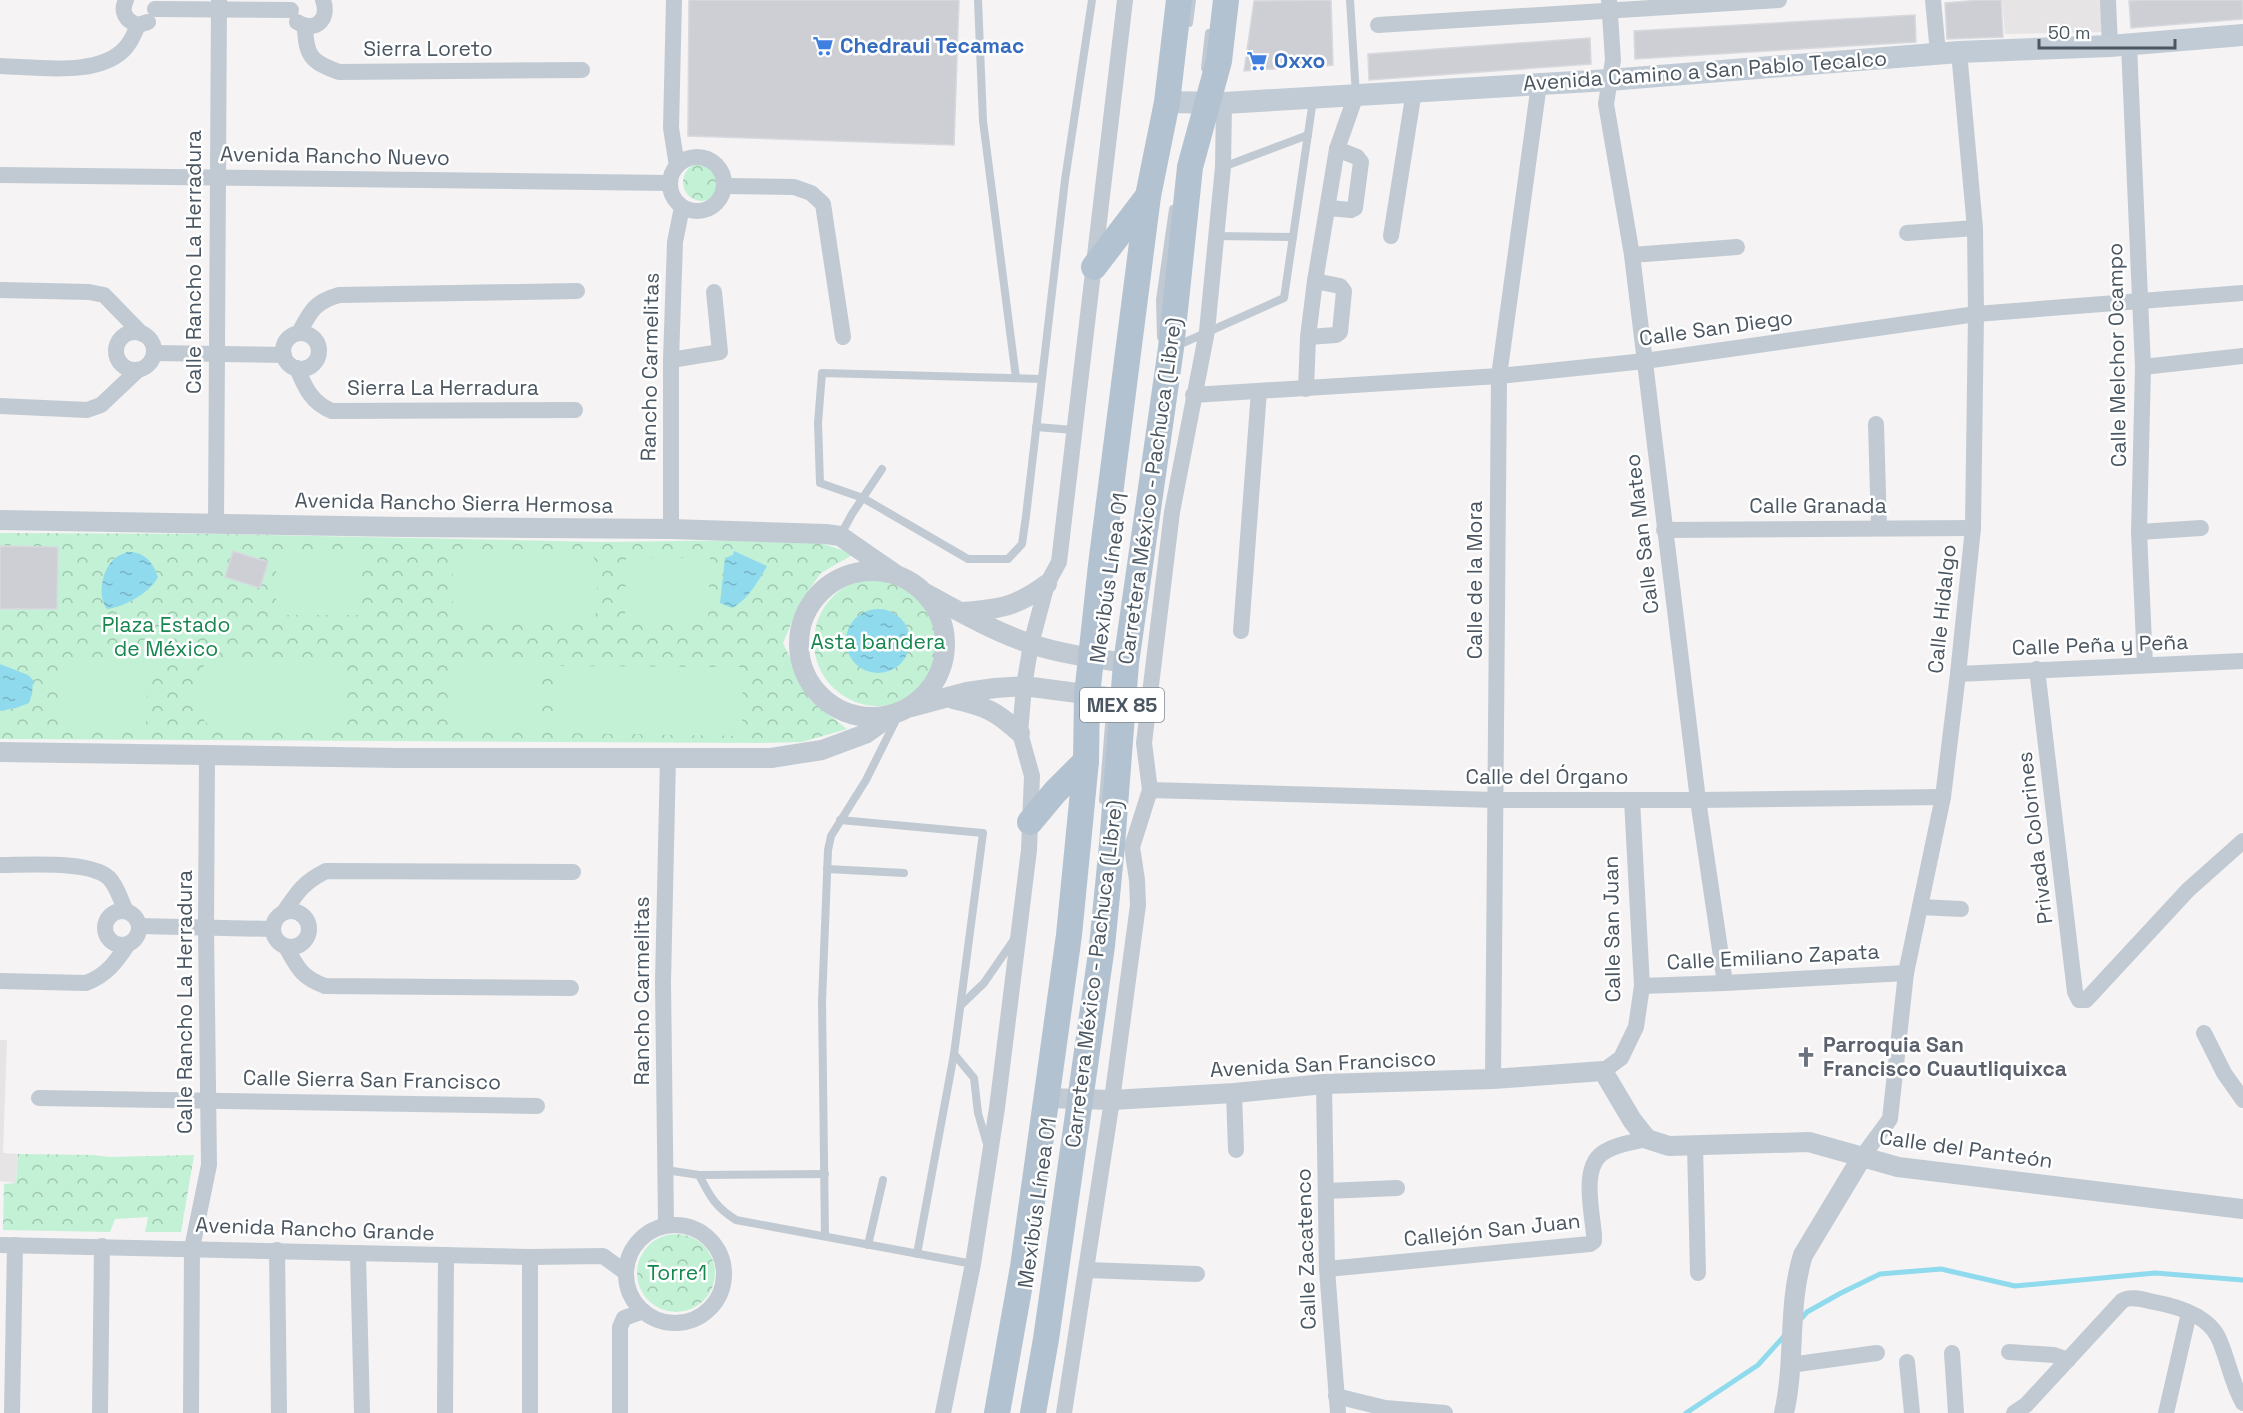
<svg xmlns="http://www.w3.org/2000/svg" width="2243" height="1413" font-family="'Space Grotesk',sans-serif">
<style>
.education{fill:#e6e4e5}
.forest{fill:url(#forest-crowns)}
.garden{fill:#c3f1d5}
.water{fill:url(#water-ripples)}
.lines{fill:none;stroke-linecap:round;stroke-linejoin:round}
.stream{stroke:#90daee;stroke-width:5}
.building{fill:#cdcfd5;stroke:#d7d9de;stroke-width:1.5}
.service{stroke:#c1cad2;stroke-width:8}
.minor{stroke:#c1cad2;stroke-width:16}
.tertiary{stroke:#c1cad2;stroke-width:20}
.secondary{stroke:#c1cbd6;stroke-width:22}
.primary{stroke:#b3c2d1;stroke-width:26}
.labels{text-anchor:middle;stroke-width:5;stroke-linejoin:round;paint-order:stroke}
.shield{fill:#fff;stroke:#808990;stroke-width:1.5}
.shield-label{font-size:20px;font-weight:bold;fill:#4a5661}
.shop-label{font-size:21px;font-weight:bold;fill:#366cbe;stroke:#fff;text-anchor:start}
.street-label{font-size:21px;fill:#4a5661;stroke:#fff}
.park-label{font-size:21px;fill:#17864f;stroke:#fff}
.worship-label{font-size:21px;font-weight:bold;fill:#5b616d;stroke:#fff;text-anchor:start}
</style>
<defs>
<pattern id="forest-crowns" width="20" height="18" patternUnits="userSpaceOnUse" patternTransform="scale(1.5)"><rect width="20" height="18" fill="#c3f1d5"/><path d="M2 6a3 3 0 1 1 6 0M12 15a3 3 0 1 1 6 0" fill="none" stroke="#a0c6b0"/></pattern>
<pattern id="water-ripples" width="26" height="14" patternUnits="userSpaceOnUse" patternTransform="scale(1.5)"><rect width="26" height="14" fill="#90daee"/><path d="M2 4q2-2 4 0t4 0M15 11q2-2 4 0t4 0" fill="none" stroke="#78b4c4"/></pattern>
</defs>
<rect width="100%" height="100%" fill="#f5f3f3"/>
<g class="education">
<path d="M 2002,0 L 2101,0 L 2104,32 L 2005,34 Z"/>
<path d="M 0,1040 L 7,1040 L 3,1153 L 18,1154 L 16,1183 L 0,1181 Z"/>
</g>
<g class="forest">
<circle cx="702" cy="182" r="19"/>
<path d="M 0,533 L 215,534 L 603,542 L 755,540 L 821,543 L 854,554 L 821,573 L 801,601 L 783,643 L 811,701 L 847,729 L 802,742 L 760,743 L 0,739 Z"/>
<circle cx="878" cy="642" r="64"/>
<path d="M 18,1154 L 93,1155 L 110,1157 L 194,1155 L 181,1232 L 145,1232 L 148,1217 L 115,1219 L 110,1232 L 3,1230 L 4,1184 L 16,1183 Z"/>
<circle cx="676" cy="1273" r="39"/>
</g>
<g class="garden">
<path d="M 483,553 L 587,554 L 593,557 L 597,563 L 597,611 C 593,618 591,620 583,622 L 465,621 L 456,610 L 453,602 L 453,567 L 459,560 L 469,554 Z"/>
<rect x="276" y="554" width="84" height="61"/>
<path d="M 626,557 L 710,558 L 708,620 L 625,619 Z"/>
<path d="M 219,660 L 334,660 C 350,672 344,699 344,716 C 341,724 338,725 331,726 L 209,725 C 192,712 198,689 199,670 L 208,662 Z"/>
<path d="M 60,662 L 148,663 L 146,728 L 58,727 Z"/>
<path d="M 542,662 L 542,732 L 452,732 L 451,663 Z"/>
<path d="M 555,666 L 743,667 L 742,736 L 553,733 Z"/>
</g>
<g class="water">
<path d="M 734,551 L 767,566 C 759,580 747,601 732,608 L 720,603 L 725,558 L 733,555 Z"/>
<path d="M 127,552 C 143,551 153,561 158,577 C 150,593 124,607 107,609 C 97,596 102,570 114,559 C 117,556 123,554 127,552 Z"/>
<circle cx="878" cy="641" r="32"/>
<path d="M 0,664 L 28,675 L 33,680 L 32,694 L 29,703 L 16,708 L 0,711 Z"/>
</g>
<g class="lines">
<g class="stream">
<path d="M 1799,1321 L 1807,1312 L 1841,1293 L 1880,1274 L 1941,1269 L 2015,1286 L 2155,1273 L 2243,1280"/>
<path d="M 1686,1413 L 1758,1365 L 1786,1334"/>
</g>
</g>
<g class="building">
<path d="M 689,0 L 959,0 L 954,145 L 688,136 Z"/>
<path d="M 1331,0 L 1333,65 L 1244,71 L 1254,1 Z"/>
<path d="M 1980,0 L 2001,0 L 2003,37 L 1947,39 L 1945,3 Z"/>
<path d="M 2142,0 L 2243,0 L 2243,19 L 2131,28 L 2129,1 Z"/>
<path d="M 1915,15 L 1916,42 L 1635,59 L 1634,31 Z"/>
<path d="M 1590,38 L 1591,64 L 1369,80 L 1368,54 Z"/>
<path d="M 0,546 L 58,547 L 57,609 L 0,609 Z"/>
<path d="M 233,551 L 268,562 L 260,588 L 225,577 Z"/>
</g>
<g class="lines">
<g class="service">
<path d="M 978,0 L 983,121 L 1016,378"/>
<path d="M 1350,0 L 1356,95"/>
<path d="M 1189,23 L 1192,0"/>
<path d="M 1205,68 L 1209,33"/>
<path d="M 1223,167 L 1308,135"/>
<path d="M 1216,236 L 1293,237"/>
<path d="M 1161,337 L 1160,300 L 1173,209"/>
<path d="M 1174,347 L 1284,298 L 1313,100"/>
<path d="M 1042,379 L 822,373 L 818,423 L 820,483 L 863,498 L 968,559 L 1008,559 L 1022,544 L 1026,516 L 1065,180 L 1092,0"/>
<path d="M 1036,427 L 1074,430"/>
<path d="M 840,536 L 852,514 L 882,469"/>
<path d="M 1103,800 L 1110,712"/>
<path d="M 840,820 L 983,833 L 954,1054 L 917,1254"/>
<path d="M 827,869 L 904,873"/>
<path d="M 961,1005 L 984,983 L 1015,938"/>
<path d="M 954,1054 L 974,1078 L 978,1113 L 987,1144"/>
<path d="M 666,1170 L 699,1175 C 710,1196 715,1207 736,1220 L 973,1264"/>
<path d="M 699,1175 L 825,1174"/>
<path d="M 825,1236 L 822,1002 L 828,850 L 831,836 L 866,780 L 897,718"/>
<path d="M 868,1245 L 883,1180"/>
</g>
<g class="minor">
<path d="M 126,0 C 120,12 126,21 138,25 L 148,22"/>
<path d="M 674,0 L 671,128 L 677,166"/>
<path d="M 1609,0 L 1613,60 L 1606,104 L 1632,255 L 1698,800 L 1725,983"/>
<path d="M 1933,0 L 1938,53"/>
<path d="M 2108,0 L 2110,46"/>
<path d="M 155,9 L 291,10"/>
<path d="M 297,22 C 315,33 330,20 323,0"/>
<path d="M 1378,25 L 1779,0"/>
<path d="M 305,27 C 306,56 311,62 339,72 L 582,70"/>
<path d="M 2129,45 L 2143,367 L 2139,532 L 2145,665"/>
<path d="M 0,66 C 37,67 102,78 127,46 C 132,40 135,32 138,25"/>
<circle cx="697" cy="184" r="27"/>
<path d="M 0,175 L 670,183"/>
<path d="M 725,186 L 794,187 L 811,193 L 823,204 L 843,337"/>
<path d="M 1328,208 L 1351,210 L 1355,208 L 1361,162 L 1357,157 L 1337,149"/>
<path d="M 1907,233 L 1975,228"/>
<path d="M 1391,236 L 1414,91"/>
<path d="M 1632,255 L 1737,247"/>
<path d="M 0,290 L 89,292 L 104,295 L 142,334"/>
<circle cx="135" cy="351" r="19"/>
<path d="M 299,333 C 310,312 314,302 339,295 L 577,291"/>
<circle cx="301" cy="351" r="18"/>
<path d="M 1308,337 L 1336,335 L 1340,332 L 1344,291 L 1340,286 L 1315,281"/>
<path d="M 154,353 L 284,355"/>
<path d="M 671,360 L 720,352 L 714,292"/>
<path d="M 2143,367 L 2243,356"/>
<path d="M 297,368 C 305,388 312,403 332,411 L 575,410"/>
<path d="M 1306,389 L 1308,337 L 1315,281 L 1337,149 L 1356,95"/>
<path d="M 1193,395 L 1499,376 L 1645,361 L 1976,314 L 2243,293"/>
<path d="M 0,406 L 87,410 L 101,405 L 138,370"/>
<path d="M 1876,424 L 1879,528"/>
<path d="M 216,524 L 219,0"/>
<path d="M 671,529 L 671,360 L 675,242 L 682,207"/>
<path d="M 1664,530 L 1973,528"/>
<path d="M 2139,532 L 2201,528"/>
<path d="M 1241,631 L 1259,391"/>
<path d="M 2037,669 L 2075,992 L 2079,1000 L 2086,1000 L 2188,890 L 2243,841"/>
<path d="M 1958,674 L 2243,661"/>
<path d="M 1150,790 L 1496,800 L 1698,800 L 1943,797"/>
<path d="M 0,865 C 27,865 90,860 109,878 C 117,886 121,901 126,911"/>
<path d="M 1920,907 L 1961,909"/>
<circle cx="291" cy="929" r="18"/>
<circle cx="122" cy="928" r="17"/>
<path d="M 284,912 C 298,891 304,882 326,871 L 573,872"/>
<path d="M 139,926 L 272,929"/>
<path d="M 286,947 C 298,968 301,977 325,986 L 571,988"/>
<path d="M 0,981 L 86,983 C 107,975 116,962 128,944"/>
<path d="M 1642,986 L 1725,983 L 1906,973"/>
<path d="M 2204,1033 L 2224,1073 L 2243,1100"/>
<path d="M 1603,1071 L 1621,1058 L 1636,1027 L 1642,986 L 1632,800"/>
<path d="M 1493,1079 L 1499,376 L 1539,84"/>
<path d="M 1324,1084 L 1327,1269 L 1338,1413"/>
<path d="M 1234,1093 L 1236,1150"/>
<path d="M 39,1098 L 537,1106"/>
<path d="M 1695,1145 L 1698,1273"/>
<path d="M 1862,1157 L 1890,1119 L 1906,973 L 1943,797 L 1958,674 L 1973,528 L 1976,314 L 1975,228 L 1959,52"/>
<path d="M 1326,1191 L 1397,1188"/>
<path d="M 666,1225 L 663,982 L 668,757"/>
<circle cx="675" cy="1274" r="49"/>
<path d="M 0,1245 L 530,1257 L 603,1256 L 625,1272"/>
<path d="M 277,1250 L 279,1413"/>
<path d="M 358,1254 L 362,1413"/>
<path d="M 530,1257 L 530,1413"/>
<path d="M 1327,1269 L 1590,1244 L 1594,1241 L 1594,1235 C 1592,1210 1580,1164 1606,1151 C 1617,1144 1634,1142 1647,1139"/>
<path d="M 1087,1270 L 1197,1274"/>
<path d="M 2009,1352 L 2054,1355 L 2068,1360"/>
<path d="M 1952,1353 L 1956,1413"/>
<path d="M 1907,1362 L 1912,1413"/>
<path d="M 1790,1365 L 1877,1353"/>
<path d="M 1336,1396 L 1385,1408 L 1445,1413"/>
<path d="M 12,1413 L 15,1245"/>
<path d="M 100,1413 L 102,1246"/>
<path d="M 191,1413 L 192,1248 L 209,1165 L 206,928 L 207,755"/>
<path d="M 445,1413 L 446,1255"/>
<path d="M 620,1413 L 620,1327 L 624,1318 L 641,1312"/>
<path d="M 943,1413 L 973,1264 L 997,1108 L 1029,850 L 1032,776 L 1020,733 L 1024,686 L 1031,644 L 1047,584 L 1059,562 L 1125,0"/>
<path d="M 1064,1413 L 1112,1100 L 1138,905 L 1137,880 L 1132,847 L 1150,790 L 1144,743 L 1172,512 L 1207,331 L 1223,167 L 1224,103"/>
<path d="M 2014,1413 L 2026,1405 L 2122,1301 C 2131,1295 2144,1300 2154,1302 C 2176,1306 2207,1315 2218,1337 C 2228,1358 2231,1382 2243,1403"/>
<path d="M 2166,1413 L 2189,1313"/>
</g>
<g class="tertiary">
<path d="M 0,520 L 402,527 L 671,529 L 826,534 L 840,536 L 895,574"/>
<circle cx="872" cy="644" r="73"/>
<path d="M 927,594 C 960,612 995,632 1031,644 C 1061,654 1094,658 1126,663"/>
<path d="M 963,612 C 1000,609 1016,607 1047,584"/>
<path d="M 953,699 C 985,706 996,711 1020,733"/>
<path d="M 911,707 L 967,692 L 995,688 L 1024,686 L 1123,699"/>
<path d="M 0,752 L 397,758 L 771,758 L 822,750 L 865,734 L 892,715"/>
<path d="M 1045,1098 L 1112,1100 L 1234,1093 L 1324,1084 L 1493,1079 L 1603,1071 L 1632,1120 L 1647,1139 L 1669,1146 L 1809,1142 L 1898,1167 L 2243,1209"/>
<path d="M 1784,1413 C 1796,1361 1787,1306 1803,1255 L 1862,1157"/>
</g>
<path class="secondary" d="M 1167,102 L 1224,103 L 1609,80 L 1959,52 L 2110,46 L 2243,35"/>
<g class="primary">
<path d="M 1094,267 L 1148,196"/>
<path d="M 1030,822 L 1055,792 L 1086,761"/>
<path d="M 997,1413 L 1023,1267 L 1069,935 L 1086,761 L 1087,695 L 1101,565 L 1148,196 L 1167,102 L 1179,0"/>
<path d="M 1033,1413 L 1046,1339 L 1102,946 L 1112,845 L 1126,663 L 1171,348 L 1190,167 L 1219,61 L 1226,0"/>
</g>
</g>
<defs>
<g id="supermarket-bare" transform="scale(1.62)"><path d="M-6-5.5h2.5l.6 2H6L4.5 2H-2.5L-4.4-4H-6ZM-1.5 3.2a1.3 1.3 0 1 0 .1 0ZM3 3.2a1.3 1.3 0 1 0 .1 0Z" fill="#3f7fe0" stroke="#fff" stroke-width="2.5" paint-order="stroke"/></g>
<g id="church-bare" transform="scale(1.62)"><path d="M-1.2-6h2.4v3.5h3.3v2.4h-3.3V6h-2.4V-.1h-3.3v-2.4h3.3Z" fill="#6b7280" stroke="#fff" stroke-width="2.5" paint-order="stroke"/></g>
</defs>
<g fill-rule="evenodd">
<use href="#supermarket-bare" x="823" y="46"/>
<use href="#supermarket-bare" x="1257" y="61"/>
<use href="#church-bare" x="1806" y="1057"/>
</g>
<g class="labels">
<rect class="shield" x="1080" y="688" width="84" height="34" rx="4.5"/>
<g class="shield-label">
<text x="1122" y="712">MEX 85</text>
</g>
<g class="shop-label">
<text x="840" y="53">Chedraui Tecamac</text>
<text x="1274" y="68">Oxxo</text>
</g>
<g class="street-label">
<text x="428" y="56">Sierra Loreto</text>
<text transform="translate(1705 71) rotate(-4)" y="7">Avenida Camino a San Pablo Tecalco</text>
<text transform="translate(335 156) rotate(1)" y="7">Avenida Rancho Nuevo</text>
<text transform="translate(194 262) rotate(-90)" y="7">Calle Rancho La Herradura</text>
<text transform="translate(1716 328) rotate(-8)" y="7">Calle San Diego</text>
<text transform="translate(2117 355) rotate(-91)" y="7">Calle Melchor Ocampo</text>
<text transform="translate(650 367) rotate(-89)" y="7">Rancho Carmelitas</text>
<text x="443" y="395">Sierra La Herradura</text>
<text transform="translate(1150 491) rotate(-82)" y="7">Carretera México - Pachuca (Libre)</text>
<text transform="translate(454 503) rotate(1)" y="7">Avenida Rancho Sierra Hermosa</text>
<text x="1818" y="513">Calle Granada</text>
<text transform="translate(1642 534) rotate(-97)" y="7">Calle San Mateo</text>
<text transform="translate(1109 578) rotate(-82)" y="7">Mexibús Línea 01</text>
<text transform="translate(1475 580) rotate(-90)" y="7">Calle de la Mora</text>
<text transform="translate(1942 609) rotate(-84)" y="7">Calle Hidalgo</text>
<text transform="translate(2100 645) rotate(-2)" y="7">Calle Peña y Peña</text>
<text x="1547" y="784">Calle del Órgano</text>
<text transform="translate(2035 838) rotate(-97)" y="7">Privada Colorines</text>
<text transform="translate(1612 929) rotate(-91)" y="7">Calle San Juan</text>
<text transform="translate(1773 957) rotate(-3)" y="7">Calle Emiliano Zapata</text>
<text transform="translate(1094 974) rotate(-83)" y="7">Carretera México - Pachuca (Libre)</text>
<text transform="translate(642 991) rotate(-90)" y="7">Rancho Carmelitas</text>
<text transform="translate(185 1002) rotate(-90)" y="7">Calle Rancho La Herradura</text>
<text transform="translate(1323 1064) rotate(-3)" y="7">Avenida San Francisco</text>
<text transform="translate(372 1080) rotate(1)" y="7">Calle Sierra San Francisco</text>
<text transform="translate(1966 1149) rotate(8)" y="7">Calle del Panteón</text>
<text transform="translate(1037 1203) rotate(-82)" y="7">Mexibús Línea 01</text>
<text transform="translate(315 1229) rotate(2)" y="7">Avenida Rancho Grande</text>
<text transform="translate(1492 1230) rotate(-6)" y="7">Callejón San Juan</text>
<text transform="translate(1306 1249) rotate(-92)" y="7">Calle Zacatenco</text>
</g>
<g class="park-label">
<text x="166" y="632">Plaza Estado<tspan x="166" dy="24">de México</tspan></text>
<text x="878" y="649">Asta bandera</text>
<text x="677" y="1280">Torre1</text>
</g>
<g class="worship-label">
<text x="1823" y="1052">Parroquia San<tspan x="1823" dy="24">Francisco Cuautliquixca</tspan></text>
</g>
</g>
<path d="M2039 39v9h136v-9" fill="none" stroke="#4a5661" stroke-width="3"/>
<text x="2048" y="39" font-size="18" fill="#4a5661" stroke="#ffffff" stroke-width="4.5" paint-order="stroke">50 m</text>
</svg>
